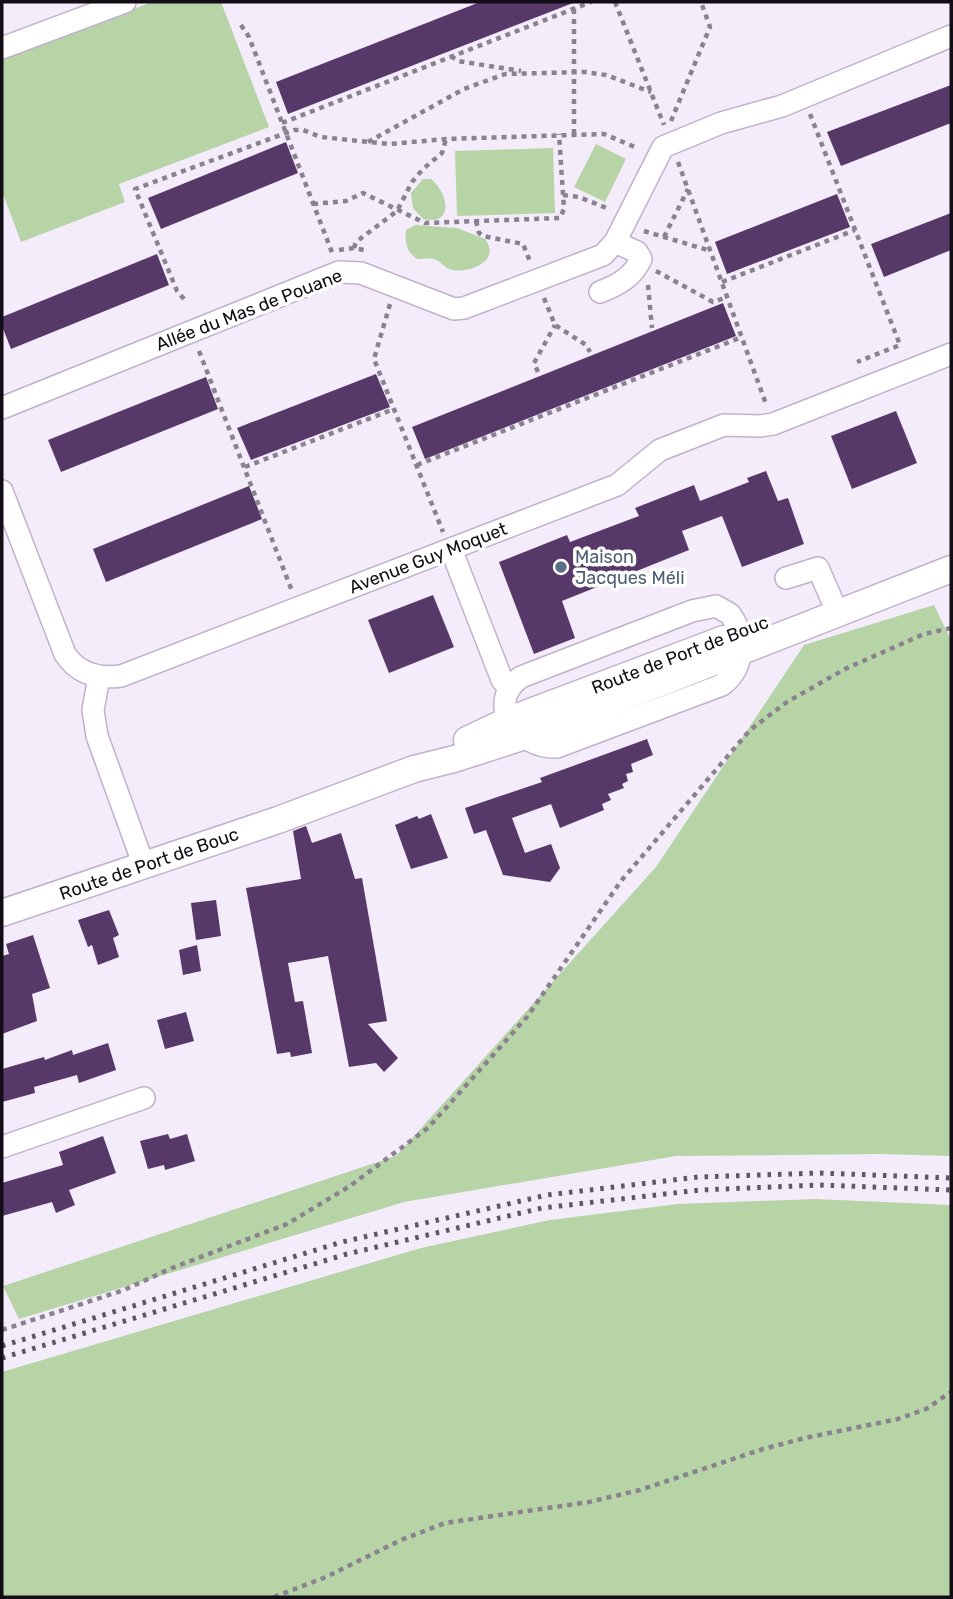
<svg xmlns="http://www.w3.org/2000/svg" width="953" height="1599" font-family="Rubik,sans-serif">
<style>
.green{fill:#b7d4a6}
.building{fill:#563869}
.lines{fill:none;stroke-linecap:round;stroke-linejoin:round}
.minor-casing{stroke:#c1b2cc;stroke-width:24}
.major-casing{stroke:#c1b2cc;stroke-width:29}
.path{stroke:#8a828f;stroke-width:4.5;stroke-dasharray:5 5;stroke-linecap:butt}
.minor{stroke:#fff;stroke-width:21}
.major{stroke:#fff;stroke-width:26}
.rail{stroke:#5e5762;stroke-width:5;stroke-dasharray:3.5 7;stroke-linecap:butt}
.service-dot{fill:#5c6f8a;stroke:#fff;stroke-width:2.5}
.labels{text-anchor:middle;stroke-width:7;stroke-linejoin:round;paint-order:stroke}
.street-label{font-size:18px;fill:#130d16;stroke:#fff}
.service-label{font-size:18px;fill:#4e5e75;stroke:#fff;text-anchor:start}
</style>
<rect width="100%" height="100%" fill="#f4ebfb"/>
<g class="green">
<path d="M 152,2 L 221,2 L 269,127 L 119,184 L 125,202 L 21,242 L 2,191 L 2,58 Z"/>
<path d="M 596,144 L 626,159 L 605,202 L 574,187 Z"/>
<path d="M 553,148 L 555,213 L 457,216 L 455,151 Z"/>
<path d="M 423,179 L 431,179 C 448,193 455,226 423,219 L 413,208 L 411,193 Z"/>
<path d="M 416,225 L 457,228 L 485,239 C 490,246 492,253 486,260 C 478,269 460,273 449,269 C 443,266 439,260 434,259 C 429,258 422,259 417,259 C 406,251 405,243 406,230 Z"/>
<path d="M 934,605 L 951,640 L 951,1156 L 881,1154 L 676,1156 L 404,1202 L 19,1319 L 3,1286 L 396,1156 L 656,867 L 804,645 Z"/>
<path d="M 815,1199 L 951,1205 L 951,1597 L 2,1597 L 2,1372 L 421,1248 L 550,1220 L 678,1204 Z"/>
</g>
<g class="building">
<path d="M 480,2 L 573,3 L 288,114 L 276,82 Z"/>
<path d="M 951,85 L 951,123 L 841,166 L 827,132 Z"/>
<path d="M 286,142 L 298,173 L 161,229 L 148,198 Z"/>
<path d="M 837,194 L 850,227 L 727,274 L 715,242 Z"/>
<path d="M 951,213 L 951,250 L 884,277 L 871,244 Z"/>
<path d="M 157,254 L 169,285 L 11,349 L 2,326 L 2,317 Z"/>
<path d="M 723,303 L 736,336 L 425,459 L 412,427 Z"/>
<path d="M 376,374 L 390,407 L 251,460 L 237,428 Z"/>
<path d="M 206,377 L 218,409 L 61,472 L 48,440 Z"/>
<path d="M 896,411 L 917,463 L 852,489 L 831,436 Z"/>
<path d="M 766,471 L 778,501 L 788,498 L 804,544 L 742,567 L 722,516 L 682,531 L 689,550 L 562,601 L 575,638 L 534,654 L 499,562 L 567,535 L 570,542 L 639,516 L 635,508 L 694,485 L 700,501 L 749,482 L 747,478 Z"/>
<path d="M 249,486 L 262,519 L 106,582 L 93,549 Z"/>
<path d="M 433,595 L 454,647 L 389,673 L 368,620 Z"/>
<path d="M 647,739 L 653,755 L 631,764 L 633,772 L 626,774 L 628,781 L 622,784 L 624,788 L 608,794 L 611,800 L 602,804 L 604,810 L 560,828 L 551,804 L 512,818 L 525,853 L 551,844 L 560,868 L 550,882 L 503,875 L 486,830 L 474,834 L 465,808 L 542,782 L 540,778 Z"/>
<path d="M 431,814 L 448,858 L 411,869 L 395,825 L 417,816 L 419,819 Z"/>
<path d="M 306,826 L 312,843 L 341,833 L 355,879 L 362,878 L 387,1021 L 368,1024 L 398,1058 L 384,1072 L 376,1063 L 349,1067 L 328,956 L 288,963 L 295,1002 L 303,1001 L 312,1053 L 291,1057 L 290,1052 L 277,1054 L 246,888 L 301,879 L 293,831 Z"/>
<path d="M 216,900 L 221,936 L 196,940 L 191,903 Z"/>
<path d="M 109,910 L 119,935 L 113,938 L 119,957 L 98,965 L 92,945 L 88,947 L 78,920 Z"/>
<path d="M 33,935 L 50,988 L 32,994 L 37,1021 L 2,1034 L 2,956 L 9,954 L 6,944 Z"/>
<path d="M 197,945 L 201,971 L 183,975 L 179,950 Z"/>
<path d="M 186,1012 L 194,1041 L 165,1049 L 157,1020 Z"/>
<path d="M 108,1043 L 116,1070 L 79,1083 L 77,1075 L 34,1087 L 35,1093 L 2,1102 L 2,1069 L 44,1057 L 45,1060 L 72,1050 L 73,1055 Z"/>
<path d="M 168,1134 L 170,1139 L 187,1134 L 195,1161 L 165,1170 L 164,1165 L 148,1169 L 140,1141 Z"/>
<path d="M 103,1136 L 116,1173 L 69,1190 L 75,1205 L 56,1213 L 52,1202 L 2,1216 L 2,1183 L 63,1165 L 59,1152 Z"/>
</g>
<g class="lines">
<g class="minor-casing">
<g id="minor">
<path d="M 2,48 L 125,2"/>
<path d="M 600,292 C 618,285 633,277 641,259 L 637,252 L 615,242"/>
<path d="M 2,408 L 339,272 L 361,273 L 454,309 L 464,308 L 603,255 L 615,242 L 663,147 L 721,123 L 782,106 L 951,36"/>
<path d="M 2,491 L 65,654 C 78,674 98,679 121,676 L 617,485 L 660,450 L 724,425 L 760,426 L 773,424 L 951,354"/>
<path d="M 451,549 L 502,680 L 509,687"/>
<path d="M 786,578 L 818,568 L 838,614"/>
<path d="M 716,606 L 730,614 C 747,637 744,668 722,685 L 557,747 C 519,749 483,704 521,677 L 692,611 Z"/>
<path d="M 99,677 L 93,710 L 97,736 L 144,866"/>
<path d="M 2,1147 L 144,1098"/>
</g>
</g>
<g class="major-casing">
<g id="major">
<path d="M 467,740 L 509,720 L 724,639"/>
<path d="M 2,913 L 278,820 L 414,769 L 454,759 L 522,737 L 951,569"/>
</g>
</g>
<g class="path">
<path d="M 615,2 L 664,125"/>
<path d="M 241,25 L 249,37 L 333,255"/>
<path d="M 451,56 L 458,61 L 521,71"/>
<path d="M 810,114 L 900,345 L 857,362"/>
<path d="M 671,121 L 710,27 L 701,2"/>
<path d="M 282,123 L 591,2"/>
<path d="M 574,134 L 574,8"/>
<path d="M 368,142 L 464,89 L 505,74 L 585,72 L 606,75 L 651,92"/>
<path d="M 678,162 L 766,404"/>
<path d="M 563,195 L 579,197 L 609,209"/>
<path d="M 313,204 L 346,201 L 363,193 L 425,223 L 560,218 L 564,209 L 559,134"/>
<path d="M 476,221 L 479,233 L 483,236 L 523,244 L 531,264"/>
<path d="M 644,231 L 711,251"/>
<path d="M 664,237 L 688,189"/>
<path d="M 354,248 L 356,242 L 397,211 L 412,182 L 423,169 L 442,153 L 446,139"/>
<path d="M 339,250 L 354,248 L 368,251"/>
<path d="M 656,271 L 713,302 L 727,297"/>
<path d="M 722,282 L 855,230"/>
<path d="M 648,285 L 652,328"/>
<path d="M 544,298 L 555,325 L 586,345 L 590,352"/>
<path d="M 184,299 L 177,291 L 135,189 L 294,130 L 303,130 L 321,137 L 390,144 L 446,139 L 604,134 L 637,148"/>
<path d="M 390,304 L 374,359 L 443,532"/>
<path d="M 199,351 L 292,591"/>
<path d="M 538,372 L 534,363 L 555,325"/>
<path d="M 417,465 L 742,337"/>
<path d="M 245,467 L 394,409"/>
<path d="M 2,1330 L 124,1290 L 172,1268 L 287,1224 L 350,1186 L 428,1128 L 527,1017 L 621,881 L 750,730 L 787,702 L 845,669 L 924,634 L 951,628"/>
<path d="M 274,1597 L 326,1577 L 401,1540 L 445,1523 L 589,1502 L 640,1490 L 763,1449 L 805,1438 L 898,1419 L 926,1409 L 951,1392"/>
</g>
<use href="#minor" class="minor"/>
<use href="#major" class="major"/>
<g class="rail">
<path d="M 2,1346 L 342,1242 L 547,1195 L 698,1177 L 820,1173 L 951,1178"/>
<path d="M 2,1358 L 347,1254 L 542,1208 L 700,1190 L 820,1185 L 951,1190"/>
</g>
</g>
<circle class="service-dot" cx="561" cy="567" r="7"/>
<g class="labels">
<g class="street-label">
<text transform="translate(249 310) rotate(-21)" y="6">Allée du Mas de Pouane</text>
<text transform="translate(428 558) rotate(-21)" y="6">Avenue Guy Moquet</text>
<text transform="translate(680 655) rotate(-21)" y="6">Route de Port de Bouc</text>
<text transform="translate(149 864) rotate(-19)" y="6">Route de Port de Bouc</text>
</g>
<g class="service-label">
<text x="575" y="563">Maison<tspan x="575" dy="21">Jacques Méli</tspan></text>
</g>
</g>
<rect width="953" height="1599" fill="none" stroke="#130d16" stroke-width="7"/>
</svg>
